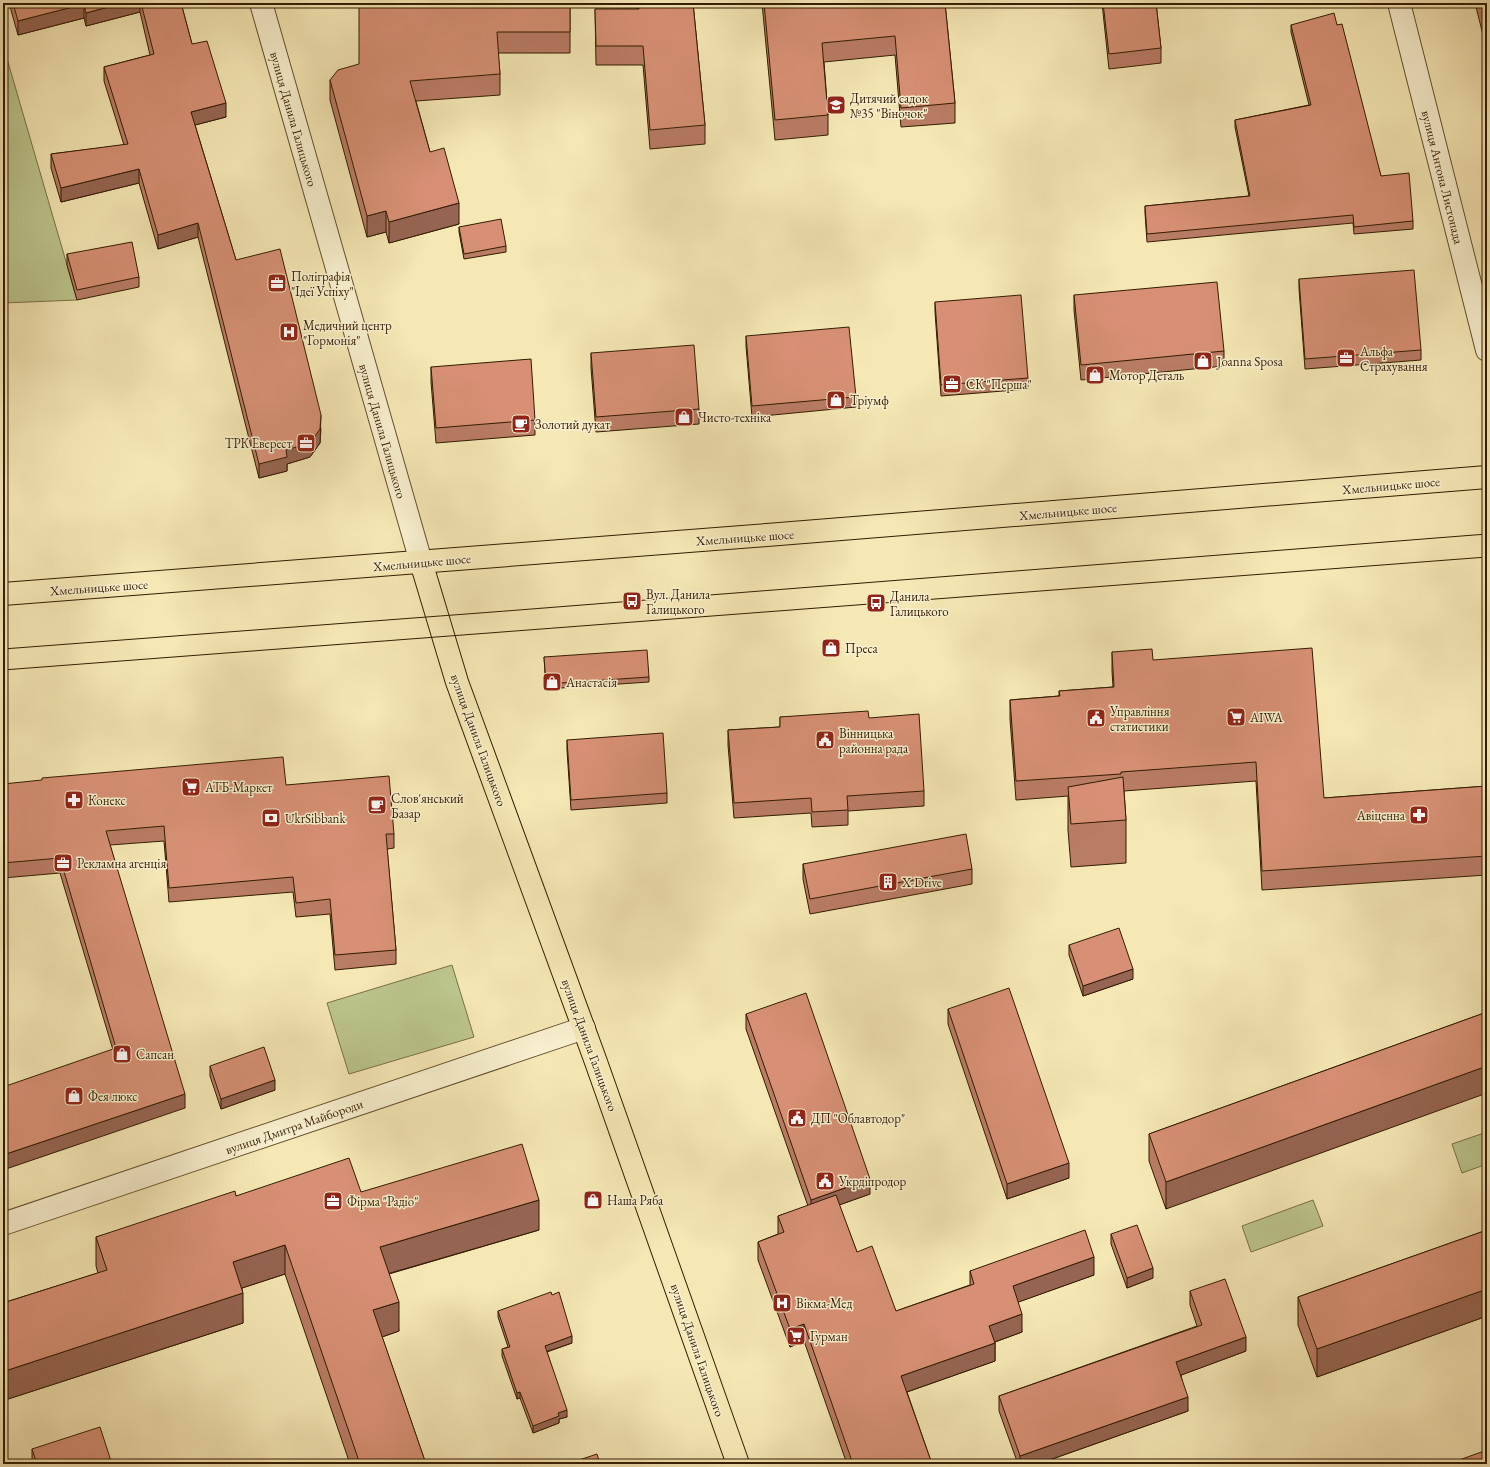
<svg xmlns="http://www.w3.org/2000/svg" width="1490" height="1467" font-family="'EB Garamond',serif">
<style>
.green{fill:#bcc68d;stroke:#787047}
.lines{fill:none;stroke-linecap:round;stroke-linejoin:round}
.minor-casing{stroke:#644e2e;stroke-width:24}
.major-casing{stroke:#331b01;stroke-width:24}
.minor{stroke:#f8f0cf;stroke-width:22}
.major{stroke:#f5e8b5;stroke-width:22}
.tram{stroke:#331b01;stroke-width:1}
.wall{fill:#b97c65;stroke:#331b01}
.shaded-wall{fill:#966552;stroke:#331b01}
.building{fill:#d79075;stroke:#331b01}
.labels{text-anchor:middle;stroke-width:3;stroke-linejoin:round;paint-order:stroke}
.poi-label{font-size:13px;fill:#331b01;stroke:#f8f0cf;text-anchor:start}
.street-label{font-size:13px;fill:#331b01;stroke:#f8f0cf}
</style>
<rect width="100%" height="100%" fill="#f5e8b5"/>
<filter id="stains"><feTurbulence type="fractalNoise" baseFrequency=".005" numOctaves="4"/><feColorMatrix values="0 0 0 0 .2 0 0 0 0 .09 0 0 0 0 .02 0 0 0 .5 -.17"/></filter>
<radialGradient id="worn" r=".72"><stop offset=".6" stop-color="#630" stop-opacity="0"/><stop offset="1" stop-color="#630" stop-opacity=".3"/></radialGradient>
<g class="green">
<path d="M 3,45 L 67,265 L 77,300 L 3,303 Z"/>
<path d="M 452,965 L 474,1037 L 349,1074 L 327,1003 Z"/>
<path d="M 1487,1132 L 1487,1164 L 1462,1173 L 1452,1144 Z"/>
<path d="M 1313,1200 L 1323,1226 L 1251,1252 L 1242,1226 Z"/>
</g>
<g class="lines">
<g class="minor-casing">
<g id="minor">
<path d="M 261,3 L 421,562"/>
<path d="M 1399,3 L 1487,350"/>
<path d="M 3,1224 L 584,1028"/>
</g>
</g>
<g class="major-casing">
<g id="major">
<path d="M 421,562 L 457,682 L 596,1062 L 738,1464"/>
<path d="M 3,594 L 767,535 L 1487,477"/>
</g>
</g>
<use href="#minor" class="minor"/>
<use href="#major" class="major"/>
<g class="tram">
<path d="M 3,649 L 506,611 L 1487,534"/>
<path d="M 3,670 L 1487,557"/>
</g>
</g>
<g class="wall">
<path d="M 9,3 L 181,3 L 192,44 L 226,117 L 195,125 L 236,260 L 321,429 L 320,443 L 310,457 L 287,464 L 287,471 L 259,478 L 198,237 L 158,249 L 139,183 L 61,202 L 51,168 L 51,154 L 124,145 L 104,81 L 104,67 L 150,55 L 140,12 L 86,26 L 84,18 L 18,35 Z"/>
<path d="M 570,3 L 570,53 L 498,53 L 500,74 L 500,95 L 416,101 L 430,152 L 459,224 L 389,243 L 386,232 L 367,237 L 330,100 L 330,80 Z"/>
<path d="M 637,3 L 693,3 L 705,125 L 705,144 L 650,149 L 643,65 L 596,65 L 595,9 L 637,9 Z"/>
<path d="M 762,3 L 945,3 L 955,103 L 955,123 L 901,127 L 895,55 L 824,62 L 828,115 L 828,135 L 775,140 Z"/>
<path d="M 1102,3 L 1156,3 L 1161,48 L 1161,63 L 1109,69 Z"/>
<path d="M 1475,3 L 1487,3 L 1487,51 Z"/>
<path d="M 1291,25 L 1337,25 L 1381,176 L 1413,221 L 1413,229 L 1354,234 L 1353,223 L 1147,242 L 1145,213 L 1145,206 L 1249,196 L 1235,127 L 1235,120 L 1309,105 L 1291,32 Z"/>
<path d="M 459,227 L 506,246 L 506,252 L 464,259 L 459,232 Z"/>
<path d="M 67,254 L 139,277 L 139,287 L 77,300 L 67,265 Z"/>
<path d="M 1299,279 L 1421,350 L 1421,360 L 1305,369 L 1299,289 Z"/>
<path d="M 1074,295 L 1224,351 L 1224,366 L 1081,380 L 1074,310 Z"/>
<path d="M 935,302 L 1028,378 L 1028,389 L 941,396 L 935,312 Z"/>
<path d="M 746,336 L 856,397 L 856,407 L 752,417 L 746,346 Z"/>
<path d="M 591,353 L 699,409 L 699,424 L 596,432 L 591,368 Z"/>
<path d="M 431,367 L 535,420 L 535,435 L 436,443 L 431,382 Z"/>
<path d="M 1112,652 L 1153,660 L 1324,798 L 1487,786 L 1487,875 L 1262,890 L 1256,781 L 1124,791 L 1126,820 L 1126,863 L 1071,867 L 1068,830 L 1068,796 L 1016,800 L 1010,719 L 1010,700 L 1059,696 L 1059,691 L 1113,687 L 1112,671 Z"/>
<path d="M 544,657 L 649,677 L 649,682 L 546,689 Z"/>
<path d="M 780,717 L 869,718 L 924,791 L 924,806 L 848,811 L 848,825 L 812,827 L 811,813 L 734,818 L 728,745 L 728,730 L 780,727 Z"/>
<path d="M 567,740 L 667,793 L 667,803 L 571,810 L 567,750 Z"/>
<path d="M 3,784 L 286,785 L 394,834 L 394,848 L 387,849 L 396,950 L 396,964 L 335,970 L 330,914 L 296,917 L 293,892 L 169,902 L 164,841 L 110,845 L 185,1108 L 113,1050 L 60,873 L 3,878 Z"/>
<path d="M 803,864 L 972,869 L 972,884 L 810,914 L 803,879 Z"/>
<path d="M 1069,945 L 1133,979 L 1083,996 L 1069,955 Z"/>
<path d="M 948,1009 L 1069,1178 L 1007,1199 L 948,1024 Z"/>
<path d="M 1487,1012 L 1166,1209 L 1149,1161 L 1149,1134 Z"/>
<path d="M 746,1014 L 870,1194 L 839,1205 L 857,1252 L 896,1311 L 970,1285 L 970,1271 L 1094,1275 L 1018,1302 L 1022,1332 L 995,1342 L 995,1361 L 907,1392 L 932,1464 L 847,1464 L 804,1341 L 790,1347 L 758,1260 L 758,1242 L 778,1234 L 778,1216 L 808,1206 L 746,1029 Z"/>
<path d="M 210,1066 L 275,1090 L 221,1109 L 210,1076 Z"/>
<path d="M 361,1192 L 539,1230 L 389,1274 L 399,1331 L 382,1337 L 426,1464 L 350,1464 L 285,1274 L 242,1288 L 243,1323 L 5,1400 L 3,1395 L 3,1303 L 98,1273 L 96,1266 L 96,1237 L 236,1196 Z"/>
<path d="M 1487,1230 L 1487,1316 L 1317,1377 L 1298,1325 L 1298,1297 Z"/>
<path d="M 1111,1234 L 1153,1278 L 1127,1288 L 1111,1244 Z"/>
<path d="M 1190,1291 L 1246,1351 L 1181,1375 L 1188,1411 L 1038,1464 L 1018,1464 L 999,1411 L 999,1396 L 1197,1326 L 1190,1305 Z"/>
<path d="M 498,1311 L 572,1343 L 547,1352 L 567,1417 L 559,1419 L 559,1423 L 533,1433 L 520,1398 L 517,1399 L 502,1356 L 502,1349 L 508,1347 L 498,1317 Z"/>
<path d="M 32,1449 L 112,1464 L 32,1464 Z"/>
</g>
<g class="shaded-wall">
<path d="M 123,3 L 140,3 L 140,12 L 86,26 L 86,13 Z"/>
<path d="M 84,4 L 84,18 L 18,35 L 18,21 Z"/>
<path d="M 226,103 L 226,117 L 191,126 L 191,112 Z"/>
<path d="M 139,169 L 139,183 L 61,202 L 61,188 Z"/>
<path d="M 459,203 L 459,224 L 389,243 L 389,222 Z"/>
<path d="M 386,211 L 386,232 L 367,237 L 367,216 Z"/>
<path d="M 198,223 L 198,237 L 158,249 L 158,235 Z"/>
<path d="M 321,415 L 320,443 L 310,457 L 287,464 L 287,471 L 259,478 L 259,464 L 286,450 Z"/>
<path d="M 1133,969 L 1133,979 L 1083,996 L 1083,986 Z"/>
<path d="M 1487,1066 L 1487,1093 L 1166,1209 L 1166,1182 Z"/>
<path d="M 275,1080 L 275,1090 L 221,1109 L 221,1099 Z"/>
<path d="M 185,1094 L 185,1108 L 3,1170 L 3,1155 Z"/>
<path d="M 1069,1163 L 1069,1178 L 1007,1199 L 1007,1184 Z"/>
<path d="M 870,1179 L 870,1194 L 811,1215 L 811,1200 Z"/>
<path d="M 539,1200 L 539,1230 L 380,1276 L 380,1247 Z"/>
<path d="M 285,1245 L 285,1274 L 233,1291 L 233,1262 Z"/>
<path d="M 1094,1257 L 1094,1275 L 1013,1304 L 1013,1286 Z"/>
<path d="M 1153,1268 L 1153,1278 L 1127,1288 L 1127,1278 Z"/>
<path d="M 1487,1289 L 1487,1316 L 1317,1377 L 1317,1349 Z"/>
<path d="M 243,1293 L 243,1323 L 5,1400 L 5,1371 Z"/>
<path d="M 399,1302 L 399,1331 L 373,1340 L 373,1310 Z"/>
<path d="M 1022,1314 L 1022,1332 L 989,1344 L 989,1326 Z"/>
<path d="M 804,1324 L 804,1341 L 790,1347 L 790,1329 Z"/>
<path d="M 572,1336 L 572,1343 L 545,1352 L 545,1346 Z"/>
<path d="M 1246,1337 L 1246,1351 L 1176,1377 L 1176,1362 Z"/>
<path d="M 995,1343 L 995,1361 L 901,1394 L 901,1376 Z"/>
<path d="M 520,1392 L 520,1398 L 517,1399 L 517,1393 Z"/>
<path d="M 1188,1397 L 1188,1411 L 1038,1464 L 1020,1464 L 1020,1456 Z"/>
<path d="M 567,1410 L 567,1417 L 559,1419 L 559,1423 L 533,1433 L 533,1426 L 558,1413 Z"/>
</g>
<g class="building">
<path d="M 13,3 L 123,3 L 86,13 L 84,4 L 18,21 Z"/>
<path d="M 141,3 L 181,3 L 192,44 L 207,41 L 226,103 L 191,112 L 236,260 L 280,249 L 321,415 L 320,429 L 310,443 L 286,450 L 287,457 L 259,464 L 198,223 L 158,235 L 139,169 L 61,188 L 51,154 L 128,144 L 104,67 L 154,54 Z"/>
<path d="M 359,3 L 570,3 L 570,32 L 497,32 L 500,74 L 410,81 L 430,152 L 444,148 L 459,203 L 389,222 L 386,211 L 367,216 L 330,80 L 338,70 L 359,64 Z"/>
<path d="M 639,3 L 693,3 L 705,125 L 650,130 L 643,46 L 596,46 L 595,9 L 639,9 Z"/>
<path d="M 764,3 L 945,3 L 955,103 L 901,108 L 895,36 L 822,43 L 828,115 L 775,120 Z"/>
<path d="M 1103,3 L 1156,3 L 1161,48 L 1109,54 Z"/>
<path d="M 1482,3 L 1487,3 L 1487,24 Z"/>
<path d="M 1334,13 L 1337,25 L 1342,24 L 1381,176 L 1409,173 L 1413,221 L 1354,227 L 1353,215 L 1147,234 L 1145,206 L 1250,196 L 1235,120 L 1311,105 L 1291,25 Z"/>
<path d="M 501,219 L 506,246 L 464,254 L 459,227 Z"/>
<path d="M 132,242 L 139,277 L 77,290 L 67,254 Z"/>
<path d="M 1414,270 L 1421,350 L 1305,359 L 1299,279 Z"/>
<path d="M 1217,282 L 1224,351 L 1081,365 L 1074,295 Z"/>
<path d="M 1021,295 L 1028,378 L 941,385 L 935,302 Z"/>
<path d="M 849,327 L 856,397 L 752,406 L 746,336 Z"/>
<path d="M 694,345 L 699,409 L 596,417 L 591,353 Z"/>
<path d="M 531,359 L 535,420 L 436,428 L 431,367 Z"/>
<path d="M 1312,648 L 1324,798 L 1487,786 L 1487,856 L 1262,871 L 1256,762 L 1121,772 L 1121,774 L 1016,781 L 1010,700 L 1060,696 L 1059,691 L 1114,687 L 1112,652 L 1152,649 L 1153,660 Z"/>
<path d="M 647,650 L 649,677 L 546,684 L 544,657 Z"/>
<path d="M 868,711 L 869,718 L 919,714 L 924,791 L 847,796 L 848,810 L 812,812 L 811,798 L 734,803 L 728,730 L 780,727 L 780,717 Z"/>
<path d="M 663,733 L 667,793 L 571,800 L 567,740 Z"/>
<path d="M 283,757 L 286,785 L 389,776 L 394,834 L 386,834 L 396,950 L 335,955 L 330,899 L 296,903 L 293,877 L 169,888 L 164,826 L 106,831 L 185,1094 L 3,1155 L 3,1087 L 116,1048 L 60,858 L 3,863 L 3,784 L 42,780 L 42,778 Z"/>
<path d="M 1123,777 L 1126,820 L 1071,824 L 1068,787 Z"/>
<path d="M 966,834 L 972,869 L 810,899 L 803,864 Z"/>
<path d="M 1119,928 L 1133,969 L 1083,986 L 1069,945 Z"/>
<path d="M 1009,988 L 1069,1163 L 1007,1184 L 948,1009 Z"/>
<path d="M 806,993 L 870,1179 L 811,1200 L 746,1014 Z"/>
<path d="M 1487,1012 L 1487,1066 L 1166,1182 L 1149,1134 Z"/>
<path d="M 264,1047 L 275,1080 L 221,1099 L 210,1066 Z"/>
<path d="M 522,1144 L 539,1200 L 380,1247 L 399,1302 L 373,1310 L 426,1464 L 360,1464 L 285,1245 L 233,1262 L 243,1293 L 5,1371 L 3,1365 L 3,1303 L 107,1270 L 96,1237 L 235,1191 L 236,1196 L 349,1158 L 361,1192 Z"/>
<path d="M 836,1195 L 857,1252 L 872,1246 L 896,1311 L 974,1284 L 970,1271 L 1085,1230 L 1094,1257 L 1013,1286 L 1022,1314 L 989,1326 L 995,1343 L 901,1376 L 932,1464 L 853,1464 L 804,1324 L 790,1329 L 758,1242 L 784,1232 L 778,1216 Z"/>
<path d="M 1137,1225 L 1153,1268 L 1127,1278 L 1111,1234 Z"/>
<path d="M 1487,1230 L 1487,1289 L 1317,1349 L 1298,1297 Z"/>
<path d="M 1225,1279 L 1246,1337 L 1176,1362 L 1188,1397 L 1020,1456 L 999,1396 L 1202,1325 L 1190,1291 Z"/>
<path d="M 551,1292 L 552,1295 L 559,1292 L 572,1336 L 545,1346 L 567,1410 L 558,1413 L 559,1416 L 533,1426 L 520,1392 L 517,1393 L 502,1349 L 510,1347 L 498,1311 Z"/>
<path d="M 100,1427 L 112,1464 L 37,1464 L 32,1449 Z"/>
<path d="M 1487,1450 L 1487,1464 L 1448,1464 Z"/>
<path d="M 597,1454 L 600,1464 L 567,1464 Z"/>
</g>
<defs>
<g id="school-square" transform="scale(1)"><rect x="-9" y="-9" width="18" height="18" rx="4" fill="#8f2418" stroke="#f8f0cf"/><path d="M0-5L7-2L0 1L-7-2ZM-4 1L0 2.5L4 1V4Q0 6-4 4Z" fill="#fff"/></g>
<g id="office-square" transform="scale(1)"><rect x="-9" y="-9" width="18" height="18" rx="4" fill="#8f2418" stroke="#f8f0cf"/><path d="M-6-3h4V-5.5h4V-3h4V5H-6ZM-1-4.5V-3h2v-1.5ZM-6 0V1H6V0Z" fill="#fff"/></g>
<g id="hospital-square" transform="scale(1)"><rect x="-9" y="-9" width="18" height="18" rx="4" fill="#8f2418" stroke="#f8f0cf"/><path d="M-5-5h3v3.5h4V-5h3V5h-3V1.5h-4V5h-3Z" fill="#fff"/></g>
<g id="shop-square" transform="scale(1)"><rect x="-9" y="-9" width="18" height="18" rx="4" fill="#8f2418" stroke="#f8f0cf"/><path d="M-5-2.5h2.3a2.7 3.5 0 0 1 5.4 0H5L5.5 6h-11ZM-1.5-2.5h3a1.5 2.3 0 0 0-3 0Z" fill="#fff"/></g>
<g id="cafe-square" transform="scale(1)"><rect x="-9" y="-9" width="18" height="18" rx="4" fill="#8f2418" stroke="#f8f0cf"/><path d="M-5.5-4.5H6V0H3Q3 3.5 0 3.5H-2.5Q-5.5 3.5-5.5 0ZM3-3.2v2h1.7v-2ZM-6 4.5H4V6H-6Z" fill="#fff"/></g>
<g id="bus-square" transform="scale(1)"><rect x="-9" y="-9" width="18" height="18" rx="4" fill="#8f2418" stroke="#f8f0cf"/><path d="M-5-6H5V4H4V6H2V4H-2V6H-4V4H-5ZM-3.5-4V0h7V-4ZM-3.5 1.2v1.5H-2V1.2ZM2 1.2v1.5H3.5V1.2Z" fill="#fff"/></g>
<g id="supermarket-square" transform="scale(1)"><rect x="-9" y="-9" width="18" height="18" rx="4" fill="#8f2418" stroke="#f8f0cf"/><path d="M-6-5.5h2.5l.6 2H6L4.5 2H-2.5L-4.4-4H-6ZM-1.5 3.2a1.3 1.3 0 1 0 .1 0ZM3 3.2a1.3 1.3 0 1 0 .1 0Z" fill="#fff"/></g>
<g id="civic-square" transform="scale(1)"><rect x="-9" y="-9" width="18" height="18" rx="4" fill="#8f2418" stroke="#f8f0cf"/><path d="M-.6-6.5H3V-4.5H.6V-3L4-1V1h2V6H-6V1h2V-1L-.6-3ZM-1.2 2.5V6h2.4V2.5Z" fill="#fff"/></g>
<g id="pharmacy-square" transform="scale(1)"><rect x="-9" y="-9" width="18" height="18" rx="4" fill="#8f2418" stroke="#f8f0cf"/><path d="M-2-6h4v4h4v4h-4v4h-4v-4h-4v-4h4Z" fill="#fff"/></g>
<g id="bank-square" transform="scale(1)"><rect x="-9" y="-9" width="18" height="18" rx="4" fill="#8f2418" stroke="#f8f0cf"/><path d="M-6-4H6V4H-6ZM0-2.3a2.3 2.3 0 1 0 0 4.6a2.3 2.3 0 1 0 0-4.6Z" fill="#fff"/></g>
<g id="building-square" transform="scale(1)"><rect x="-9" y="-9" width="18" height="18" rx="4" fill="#8f2418" stroke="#f8f0cf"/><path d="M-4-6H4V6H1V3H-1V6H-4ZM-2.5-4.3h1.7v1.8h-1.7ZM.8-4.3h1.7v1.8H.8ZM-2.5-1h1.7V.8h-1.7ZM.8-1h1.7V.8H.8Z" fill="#fff"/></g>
</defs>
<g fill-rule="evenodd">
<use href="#school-square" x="836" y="105"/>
<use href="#office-square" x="277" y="283"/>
<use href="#hospital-square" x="289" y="332"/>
<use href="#office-square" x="1346" y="358"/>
<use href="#shop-square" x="1203" y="361"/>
<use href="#shop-square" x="1095" y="375"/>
<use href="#office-square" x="952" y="384"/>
<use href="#shop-square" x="836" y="400"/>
<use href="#shop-square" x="684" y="417"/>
<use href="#cafe-square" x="521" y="424"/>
<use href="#office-square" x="306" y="443"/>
<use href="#bus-square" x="632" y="601"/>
<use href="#bus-square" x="876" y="603"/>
<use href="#shop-square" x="831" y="648"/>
<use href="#shop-square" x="552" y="682"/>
<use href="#supermarket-square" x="1236" y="717"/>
<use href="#civic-square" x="1096" y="718"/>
<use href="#civic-square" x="825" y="740"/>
<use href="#supermarket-square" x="191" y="787"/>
<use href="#pharmacy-square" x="74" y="800"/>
<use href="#cafe-square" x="377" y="805"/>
<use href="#pharmacy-square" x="1419" y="815"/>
<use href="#bank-square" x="271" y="818"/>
<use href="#office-square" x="63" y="863"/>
<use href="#building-square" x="888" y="882"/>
<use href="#shop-square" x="122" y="1054"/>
<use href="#shop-square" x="74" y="1096"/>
<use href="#civic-square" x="797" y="1118"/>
<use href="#civic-square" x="825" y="1181"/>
<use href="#shop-square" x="593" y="1200"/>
<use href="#office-square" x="333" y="1201"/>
<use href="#hospital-square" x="782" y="1303"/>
<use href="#supermarket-square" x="796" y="1336"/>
</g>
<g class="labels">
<g class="poi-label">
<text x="850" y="103">Дитячий садок<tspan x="850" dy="15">№35 "Віночок"</tspan></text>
<text x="291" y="281">Поліграфія<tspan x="291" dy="15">"Ідеї Успіху"</tspan></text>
<text x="303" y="330">Медичний центр<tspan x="303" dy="15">"Гормонія"</tspan></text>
<text x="1360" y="356">Альфа<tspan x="1360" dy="15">Страхування</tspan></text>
<text x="1217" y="366">Joanna Sposa</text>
<text x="1109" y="380">Мотор Деталь</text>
<text x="966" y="389">СК "Перша"</text>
<text x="850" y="405">Тріумф</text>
<text x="698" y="422">Чисто-техніка</text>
<text x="535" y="429">Золотий дукат</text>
<text x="292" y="448" text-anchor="end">ТРК Еверест</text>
<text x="646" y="599">Вул. Данила<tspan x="646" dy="15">Галицького</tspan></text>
<text x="890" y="601">Данила<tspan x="890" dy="15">Галицького</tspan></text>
<text x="845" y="653">Преса</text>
<text x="566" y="687">Анастасія</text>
<text x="1110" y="716">Управління<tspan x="1110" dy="15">статистики</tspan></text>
<text x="1250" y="722">AIWA</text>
<text x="839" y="738">Вінницька<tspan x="839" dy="15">районна рада</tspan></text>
<text x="205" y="792">АТБ-Маркет</text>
<text x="391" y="803">Слов'янський<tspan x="391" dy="15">Базар</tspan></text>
<text x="88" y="805">Конекс</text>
<text x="1405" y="820" text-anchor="end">Авіценна</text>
<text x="285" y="823">UkrSibbank</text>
<text x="77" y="868">Рекламна агенція</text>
<text x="902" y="887">X-Drive</text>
<text x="136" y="1059">Сапсан</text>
<text x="88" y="1101">Фея люкс</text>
<text x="811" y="1123">ДП "Облавтодор"</text>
<text x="839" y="1186">Укрдіпродор</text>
<text x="607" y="1205">Наша Ряба</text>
<text x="347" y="1206">Фірма "Радіо"</text>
<text x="796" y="1308">Вікма-Мед</text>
<text x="810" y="1341">Гурман</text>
</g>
<g class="street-label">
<text transform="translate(294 119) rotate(74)" y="5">вулиця Данила Галицького</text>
<text transform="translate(1443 177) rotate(76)" y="5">вулиця Антона Листопада</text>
<text transform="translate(383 431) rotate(74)" y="5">вулиця Данила Галицького</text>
<text transform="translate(1391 485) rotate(-5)" y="5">Хмельницьке шосе</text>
<text transform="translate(1068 511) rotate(-5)" y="5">Хмельницьке шосе</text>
<text transform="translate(745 537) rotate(-4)" y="5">Хмельницьке шосе</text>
<text transform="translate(422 562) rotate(-5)" y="5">Хмельницьке шосе</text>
<text transform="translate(99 587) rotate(-4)" y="5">Хмельницьке шосе</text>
<text transform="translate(479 740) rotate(70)" y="5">вулиця Данила Галицького</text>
<text transform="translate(590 1045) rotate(70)" y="5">вулиця Данила Галицького</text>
<text transform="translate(294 1126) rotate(-19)" y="5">вулиця Дмитра Майбороди</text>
<text transform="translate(698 1350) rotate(71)" y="5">вулиця Данила Галицького</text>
</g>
</g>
<rect width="1490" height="1467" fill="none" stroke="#f5e8b5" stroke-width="16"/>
<rect x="4" y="4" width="1482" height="1459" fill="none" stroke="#331b01" stroke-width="2"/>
<rect x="8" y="8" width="1474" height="1451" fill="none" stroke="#331b01"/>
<rect width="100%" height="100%" filter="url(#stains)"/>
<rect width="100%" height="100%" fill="url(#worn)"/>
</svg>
